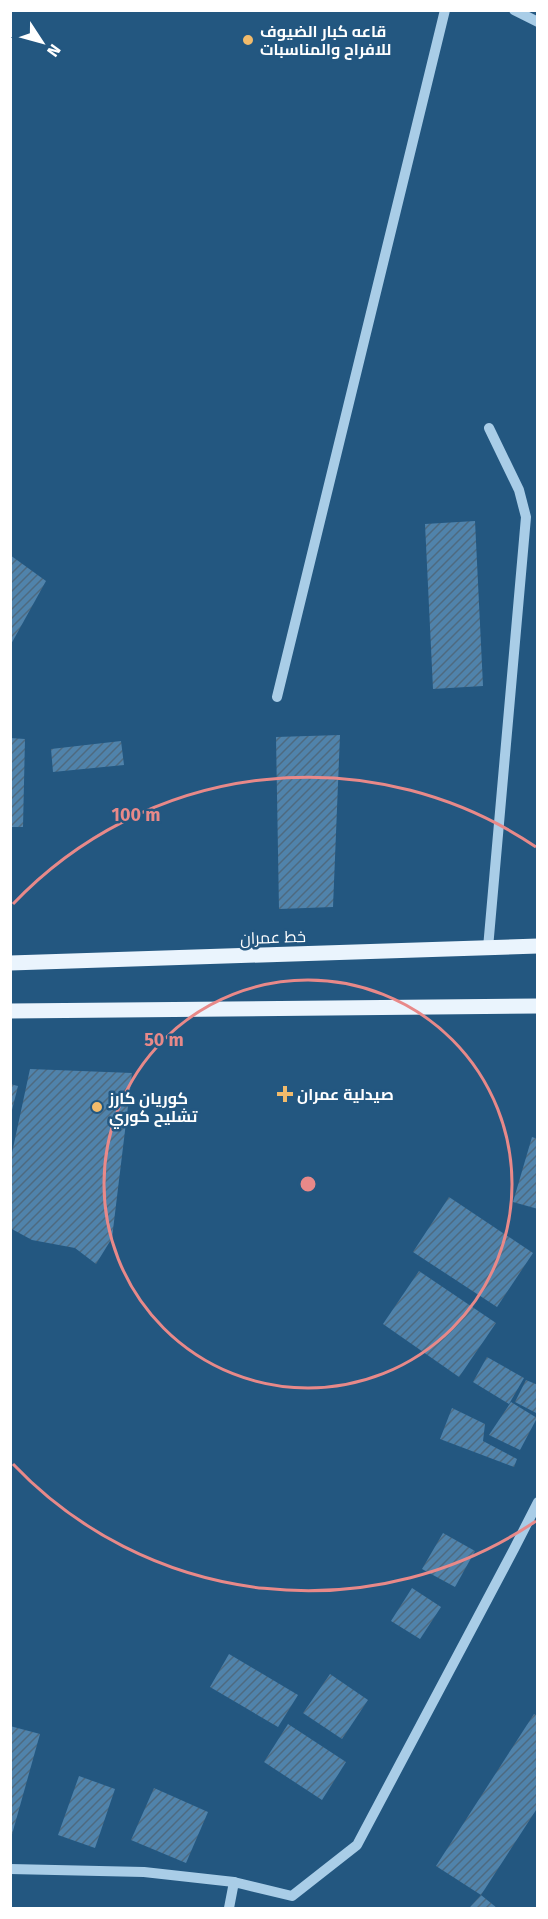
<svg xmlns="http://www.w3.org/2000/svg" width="548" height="1919" font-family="'Fira Sans',Cairo,sans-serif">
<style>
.building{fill:url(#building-hatch)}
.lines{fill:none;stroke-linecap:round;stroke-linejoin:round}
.minor{stroke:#a9cde7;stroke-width:10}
.major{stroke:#eaf4fd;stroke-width:15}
.ring{fill:none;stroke:#e88989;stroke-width:3}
.poi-dot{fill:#f2bb6b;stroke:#235780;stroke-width:2}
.labels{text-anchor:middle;stroke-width:5;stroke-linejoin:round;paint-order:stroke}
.poi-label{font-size:16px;font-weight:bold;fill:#fff;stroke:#235780;text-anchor:start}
.street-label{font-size:16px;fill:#fff;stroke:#235780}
.centre{fill:#e88989;stroke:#235780;stroke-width:3}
.ring-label{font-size:18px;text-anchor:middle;font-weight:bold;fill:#e88989;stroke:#235780;stroke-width:5;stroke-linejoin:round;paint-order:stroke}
</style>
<defs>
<pattern id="building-hatch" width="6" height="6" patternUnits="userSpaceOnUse" patternTransform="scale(1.5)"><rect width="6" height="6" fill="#5083ab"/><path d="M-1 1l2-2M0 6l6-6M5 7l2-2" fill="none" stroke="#4e6a80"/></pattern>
</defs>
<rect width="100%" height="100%" fill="#235780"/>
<g class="building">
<path d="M 475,521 L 483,686 L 433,689 L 425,524 Z"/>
<path d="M 10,555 L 46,581 L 10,646 Z"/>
<path d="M 340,735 L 333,907 L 279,909 L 276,737 Z"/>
<path d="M 10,738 L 25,739 L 23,827 L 10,827 Z"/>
<path d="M 121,741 L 124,765 L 53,772 L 51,749 Z"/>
<path d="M 30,1069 L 132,1073 L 112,1238 L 96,1264 L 75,1248 L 32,1240 L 10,1228 L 10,1162 Z"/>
<path d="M 10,1084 L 18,1086 L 11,1114 L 10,1114 Z"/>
<path d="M 532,1137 L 538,1139 L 538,1209 L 513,1202 Z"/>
<path d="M 449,1197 L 533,1253 L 497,1307 L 413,1252 Z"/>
<path d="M 419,1271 L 496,1323 L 459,1377 L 383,1324 Z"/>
<path d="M 487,1357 L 524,1378 L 509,1404 L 473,1382 Z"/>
<path d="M 526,1380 L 538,1385 L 538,1414 L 515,1402 Z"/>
<path d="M 511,1402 L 537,1418 L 520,1450 L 489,1435 Z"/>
<path d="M 452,1408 L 485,1424 L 483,1441 L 517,1459 L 514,1467 L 440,1439 Z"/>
<path d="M 443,1533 L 475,1551 L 455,1587 L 422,1569 Z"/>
<path d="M 412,1588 L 441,1607 L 420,1639 L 391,1621 Z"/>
<path d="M 229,1654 L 298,1695 L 278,1727 L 210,1687 Z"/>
<path d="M 330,1674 L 368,1700 L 342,1739 L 303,1713 Z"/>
<path d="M 534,1714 L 538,1716 L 538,1807 L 481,1895 L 436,1866 Z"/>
<path d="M 288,1724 L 346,1762 L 322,1800 L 264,1762 Z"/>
<path d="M 10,1726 L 40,1734 L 11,1838 L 10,1838 Z"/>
<path d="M 79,1776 L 115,1789 L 95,1848 L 58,1835 Z"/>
<path d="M 154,1788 L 208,1812 L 186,1863 L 131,1840 Z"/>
<path d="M 481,1895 L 497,1908 L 469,1908 Z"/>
</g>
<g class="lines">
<g class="minor">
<path d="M 514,10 L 538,22"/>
<path d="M 277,697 L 445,10"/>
<path d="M 488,948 L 526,517 L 519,490 L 489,428"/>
<path d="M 10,1869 L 144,1872 L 234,1882"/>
<path d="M 229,1908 L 234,1882 L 292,1896 L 357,1845 L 514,1549 L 538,1502"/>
</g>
<g class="major">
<path d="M 10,963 L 538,946"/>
<path d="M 10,1011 L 538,1006"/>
</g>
</g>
<g class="ring">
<circle cx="308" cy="1184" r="204"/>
<path d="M536 1521A407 407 0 0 1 13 1464M13 904A407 407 0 0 1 536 847"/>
</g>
<g class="poi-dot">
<circle cx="248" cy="40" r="6"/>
<path d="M282 1085h6v6h6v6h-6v6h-6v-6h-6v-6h6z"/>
<circle cx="97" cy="1107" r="6"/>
</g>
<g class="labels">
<g class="poi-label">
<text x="260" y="37">قاعه كبار الضيوف<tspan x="260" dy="18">للافراح والمناسبات</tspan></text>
<text x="297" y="1100">صيدلية عمران</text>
<text x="109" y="1104">كوريان كارز<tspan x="109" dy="18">تشليح كوري</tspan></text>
</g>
<g class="street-label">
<text transform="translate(273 937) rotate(-2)" y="6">خط عمران</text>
</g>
</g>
<circle cx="308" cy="1184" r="9" class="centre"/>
<g class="ring-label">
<text x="136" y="821">100 m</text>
<text x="164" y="1046">50 m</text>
</g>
<rect width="548" height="1919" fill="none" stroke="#ffffff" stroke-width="24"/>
<g transform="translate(42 42) rotate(126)" stroke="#235780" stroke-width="4.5" paint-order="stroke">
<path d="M0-4.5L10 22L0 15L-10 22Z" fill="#ffffff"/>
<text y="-9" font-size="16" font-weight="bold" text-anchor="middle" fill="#ffffff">N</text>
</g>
</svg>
